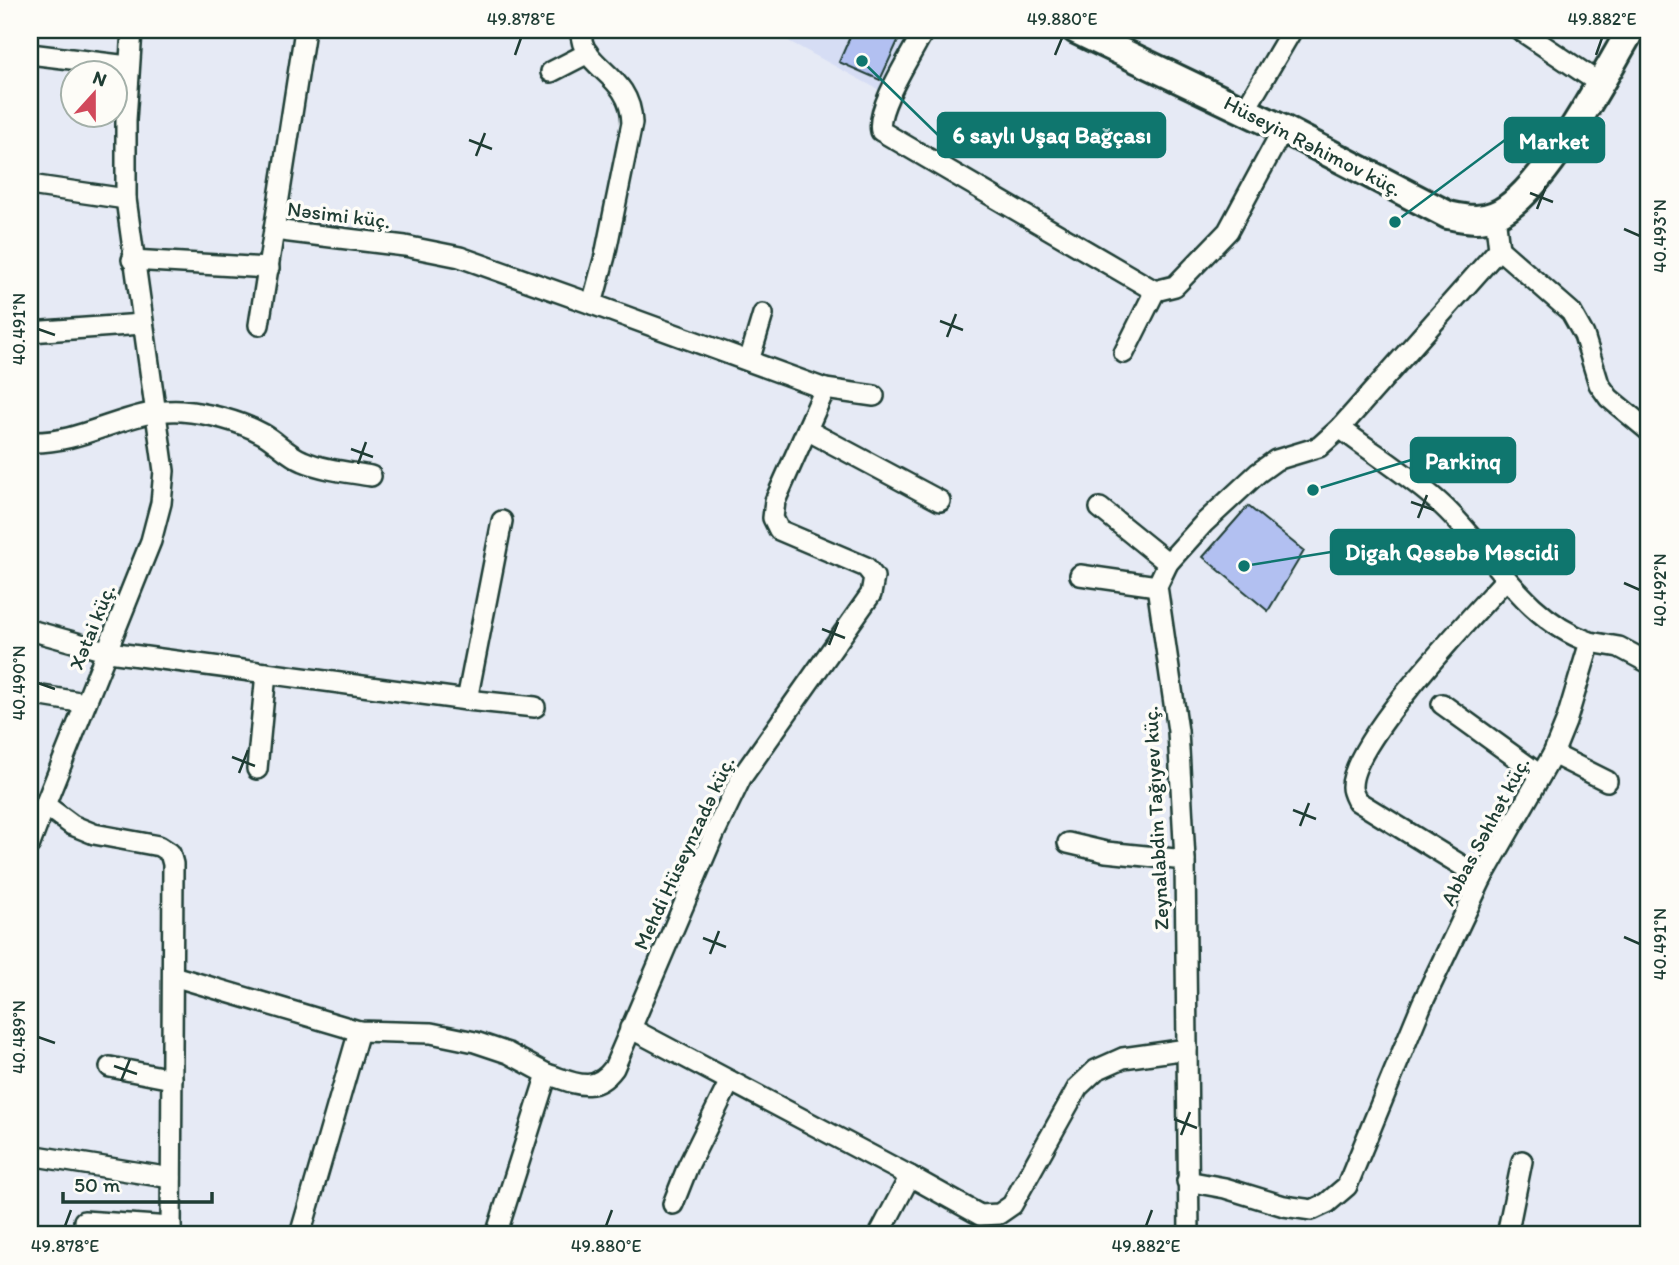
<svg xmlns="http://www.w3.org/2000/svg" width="1679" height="1265" font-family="Itim,sans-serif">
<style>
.built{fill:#d6ddf4}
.building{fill:#b2c0f1;stroke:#1f3d34;stroke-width:2}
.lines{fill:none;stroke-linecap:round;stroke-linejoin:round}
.street-casing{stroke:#1f3d34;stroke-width:24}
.secondary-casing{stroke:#1f3d34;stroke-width:32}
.street{stroke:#fdfcf7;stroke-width:19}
.secondary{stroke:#fdfcf7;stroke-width:26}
.ticks{fill:none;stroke:#1f3d34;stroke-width:2.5}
.labels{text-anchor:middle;stroke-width:7;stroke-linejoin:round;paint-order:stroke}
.street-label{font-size:21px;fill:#1f3d34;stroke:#fdfcf7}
.leader{fill:none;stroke:#0f766e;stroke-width:2.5}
.callout-dot{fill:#0f766e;stroke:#fdfcf7;stroke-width:2.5}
.callout{fill:#0f766e;stroke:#0f766e;stroke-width:2.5}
.callout-label{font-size:23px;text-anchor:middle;font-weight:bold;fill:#fff}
.neatline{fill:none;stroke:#1f3d34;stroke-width:2.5}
.ticks-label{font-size:18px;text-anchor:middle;fill:#1f3d34}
</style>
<rect width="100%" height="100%" fill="#e6eaf5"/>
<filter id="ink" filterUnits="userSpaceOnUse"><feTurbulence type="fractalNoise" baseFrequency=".0143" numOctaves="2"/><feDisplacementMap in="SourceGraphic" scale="14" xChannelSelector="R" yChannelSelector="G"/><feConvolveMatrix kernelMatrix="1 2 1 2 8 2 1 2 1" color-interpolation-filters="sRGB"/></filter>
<g filter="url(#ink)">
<path class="built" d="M 768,30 L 913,30 L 883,92 Z"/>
<g class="building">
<path d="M 853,30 L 903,30 L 880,80 L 839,62 Z"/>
<path d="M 1248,506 L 1304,551 L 1268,611 L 1203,557 Z"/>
</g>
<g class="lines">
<g class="street-casing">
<g id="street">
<path d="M 132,30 L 126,120 L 126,199 L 164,471 L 161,503 L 151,541 L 45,805 L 72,825 L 94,834 L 159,846 L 170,853 L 173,864 L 171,1235"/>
<path d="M 305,30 L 274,230 L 405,246 L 460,257 L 592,304"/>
<path d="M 924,30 C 913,52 875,109 881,131 L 1155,291 L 1175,286 L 1228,231 L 1283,129"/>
<path d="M 1520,30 L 1599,83"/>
<path d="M 30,54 L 128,66"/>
<path d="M 551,72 L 588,53"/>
<path d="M 1245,110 L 1292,30"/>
<path d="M 30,185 L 126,199"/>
<path d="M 1499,249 L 1571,312 L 1584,335 L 1599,384 L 1609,398 L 1649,431"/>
<path d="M 132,260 L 269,268"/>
<path d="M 259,325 L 274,230"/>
<path d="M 30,332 L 142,324"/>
<path d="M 1124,353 L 1155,291"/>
<path d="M 749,361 L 763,314"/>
<path d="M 825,389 L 874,396"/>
<path d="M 807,430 L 940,501"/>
<path d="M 30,442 C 85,444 128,408 181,411 C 207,413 240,421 263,434 C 277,442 288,455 303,461 C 324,470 348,472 371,476"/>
<path d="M 1100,508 L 1168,563"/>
<path d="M 1080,575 L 1157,586"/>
<path d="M 30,630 L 109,652 L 467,700 L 502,521"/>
<path d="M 1590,642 L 1619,647 L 1649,663"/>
<path d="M 30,694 L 85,703"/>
<path d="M 467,700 L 535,707"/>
<path d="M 1442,704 L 1540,775"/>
<path d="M 1553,754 L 1607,781"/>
<path d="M 257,769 L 266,673"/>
<path d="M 1068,843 L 1106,852 L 1185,860"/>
<path d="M 30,844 L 45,805"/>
<path d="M 1482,878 L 1357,801 C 1355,797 1352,792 1352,787 C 1351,742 1472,617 1505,580"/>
<path d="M 173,976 L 359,1031 L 431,1033 L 475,1042 L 508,1053 L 547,1074"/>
<path d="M 630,1028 L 910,1176"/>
<path d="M 110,1067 L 172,1079"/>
<path d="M 30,1155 L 171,1178"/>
<path d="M 1187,1181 L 1225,1188 L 1284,1206 L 1312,1210 L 1327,1203 L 1347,1186 L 1422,1004 L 1482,878 L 1553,754 L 1566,722 L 1590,642 C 1523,619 1492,552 1443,506 C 1412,477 1374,454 1340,428"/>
<path d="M 673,1204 L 688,1166 L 730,1081"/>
<path d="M 84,1221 L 171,1227"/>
<path d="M 300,1235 L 359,1031"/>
<path d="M 496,1235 L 547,1074 C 575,1083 594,1095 614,1068 L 714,834 L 741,778 L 871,594 L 874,577 L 866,567 L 779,530 L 773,518 L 775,501 L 825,389 L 592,304 L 605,256 L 632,123 C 631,72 579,69 581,30"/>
<path d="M 879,1235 L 910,1176 L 980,1215 L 999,1214 L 1012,1205 L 1078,1087 L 1096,1070 L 1123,1058 L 1187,1049"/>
<path d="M 1189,1235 L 1185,860 L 1178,731 L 1157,586 L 1168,563 L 1204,523 L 1258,473 L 1276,460 L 1319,447 L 1340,428 L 1499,249 L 1495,215"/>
<path d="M 1507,1235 L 1522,1161"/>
</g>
</g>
<g class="secondary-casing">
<path id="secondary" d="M 1076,30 L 1283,129 L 1448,215 C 1463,218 1479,222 1495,215 C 1543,195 1604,75 1631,30"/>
</g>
<use href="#street" class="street"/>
<use href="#secondary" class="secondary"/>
</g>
</g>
<path class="ticks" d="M 515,55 L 521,38M 1055,55 L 1062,38M 1596,55 L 1602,38M 469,140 L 492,149M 476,156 L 485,133M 1530,193 L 1553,202M 1537,209 L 1546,186M 1624,229 L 1640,236M 940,321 L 963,330M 38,329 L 55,335M 947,337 L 956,314M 351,449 L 373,457M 358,464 L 366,442M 1411,502 L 1434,510M 1418,518 L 1427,495M 1624,583 L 1640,590M 822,629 L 845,638M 829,645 L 838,622M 38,683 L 55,689M 232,757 L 255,766M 239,773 L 248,750M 1293,810 L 1316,819M 1300,826 L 1309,803M 1624,937 L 1640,944M 703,938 L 726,947M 710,954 L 719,931M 38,1037 L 55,1043M 114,1066 L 137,1074M 121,1081 L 130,1059M 1174,1119 L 1197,1128M 1181,1135 L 1190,1112M 65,1226 L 71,1210M 606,1226 L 612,1210M 1146,1226 L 1152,1210"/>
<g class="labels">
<g class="street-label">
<text transform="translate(1313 146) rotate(27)" y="7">Hüseyin Rəhimov küç.</text>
<text transform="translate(339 215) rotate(7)" y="7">Nəsimi küç.</text>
<text transform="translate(92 627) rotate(-68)" y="7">Xətai küç.</text>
<text transform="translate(1156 818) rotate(-93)" y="7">Zeynalabdin Tağıyev küç.</text>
<text transform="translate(1485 831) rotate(-62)" y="7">Abbas Səhhət küç.</text>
<text transform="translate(684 853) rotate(-65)" y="7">Mehdi Hüseynzadə küç.</text>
</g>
</g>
<path class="leader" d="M862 61L938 135M1395 222L1505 140M1313 490L1411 460M1244 566L1331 552"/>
<g class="callout-dot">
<circle cx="862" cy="61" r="7"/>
<circle cx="1395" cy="222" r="7"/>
<circle cx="1313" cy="490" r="7"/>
<circle cx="1244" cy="566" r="7"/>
</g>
<g class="callout">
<rect x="938" y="113" width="227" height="44" rx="7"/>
<rect x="1505" y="118" width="99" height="44" rx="7"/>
<rect x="1411" y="438" width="104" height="44" rx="7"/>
<rect x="1331" y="530" width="243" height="44" rx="7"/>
</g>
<g class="callout-label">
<text x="1052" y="143">6 saylı Uşaq Bağçası</text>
<text x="1554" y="149">Market</text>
<text x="1463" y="469">Parkinq</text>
<text x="1452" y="560">Digah Qəsəbə Məscidi</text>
</g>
<rect width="1679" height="1265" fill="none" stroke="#fdfcf7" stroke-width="77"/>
<g transform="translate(94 94) rotate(21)"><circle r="33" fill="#fdfcf7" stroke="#a4b0a9" stroke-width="2"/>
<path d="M0-5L12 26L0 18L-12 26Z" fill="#d1495b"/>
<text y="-10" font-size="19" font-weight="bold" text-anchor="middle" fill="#1f3d34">N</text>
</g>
<path d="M63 1192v10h149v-10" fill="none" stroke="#1f3d34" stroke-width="3.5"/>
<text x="74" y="1192" font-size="21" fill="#1f3d34" stroke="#fdfcf7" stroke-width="5" paint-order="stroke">50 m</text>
<rect x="38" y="38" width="1602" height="1188" class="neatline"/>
<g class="ticks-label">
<text x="521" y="25">49.878°E</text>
<text x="1062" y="25">49.880°E</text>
<text x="1602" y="25">49.882°E</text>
<text transform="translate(1660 236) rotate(-90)" y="6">40.493°N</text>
<text transform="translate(19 329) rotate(-90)" y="6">40.491°N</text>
<text transform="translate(1660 590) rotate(-90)" y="6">40.492°N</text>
<text transform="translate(19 683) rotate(-90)" y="6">40.490°N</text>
<text transform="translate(1660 944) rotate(-90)" y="6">40.491°N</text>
<text transform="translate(19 1037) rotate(-90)" y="6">40.489°N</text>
<text x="65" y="1252">49.878°E</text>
<text x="606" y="1252">49.880°E</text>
<text x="1146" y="1252">49.882°E</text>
</g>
</svg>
